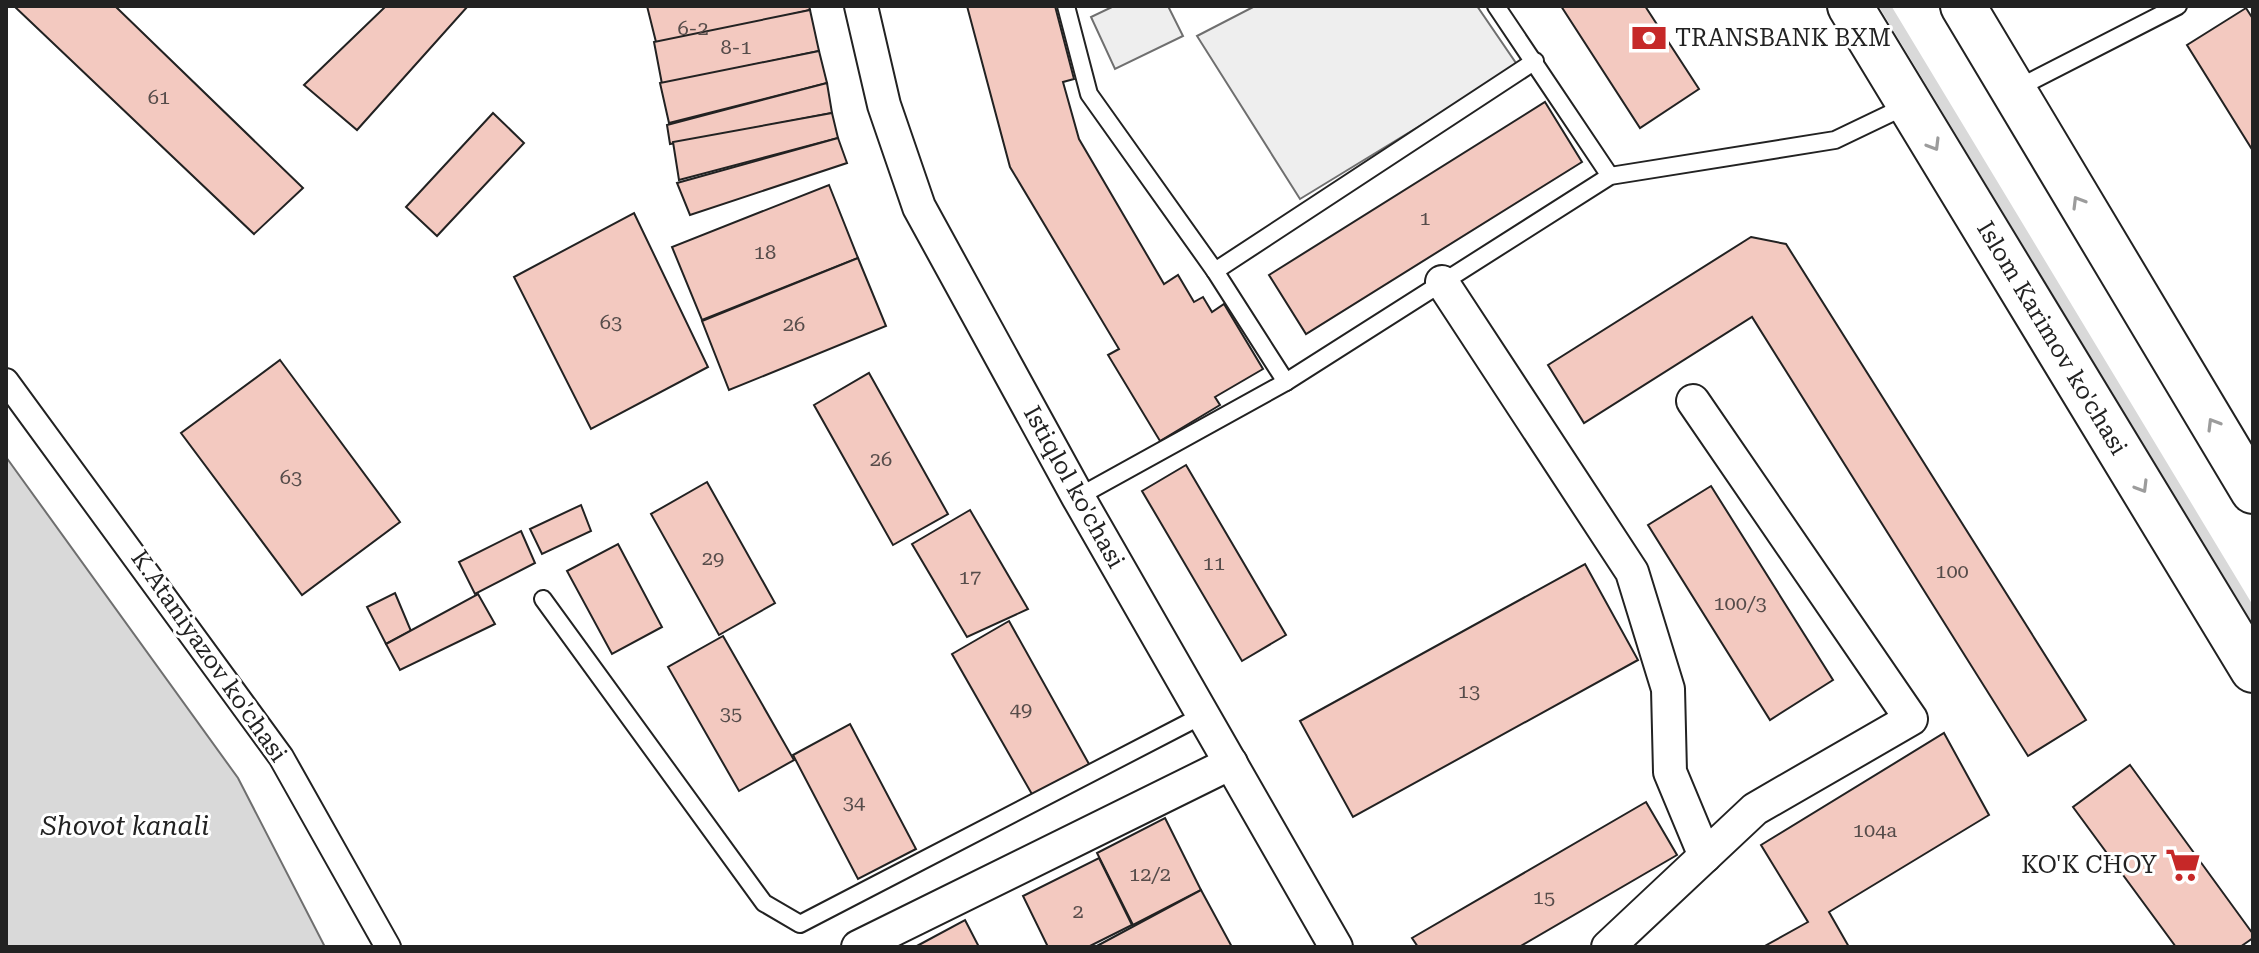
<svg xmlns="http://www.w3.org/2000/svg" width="2259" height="953" font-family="'Roboto Serif',serif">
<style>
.green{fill:#eee;stroke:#6f6f6f;stroke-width:2}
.water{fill:#d9d9d9;stroke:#6f6f6f;stroke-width:2}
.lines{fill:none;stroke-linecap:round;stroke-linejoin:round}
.stream{stroke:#d9d9d9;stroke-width:11}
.building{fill:#f3c9c0;stroke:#222;stroke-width:2}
.service-casing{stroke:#222;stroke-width:20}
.pedestrian-casing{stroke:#222;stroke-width:28}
.minor-casing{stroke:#222;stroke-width:36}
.secondary-casing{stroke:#222;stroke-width:48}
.service{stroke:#fff;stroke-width:16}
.pedestrian{stroke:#fff;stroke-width:24}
.minor{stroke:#fff;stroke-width:32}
.secondary{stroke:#fff;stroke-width:44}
.oneway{stroke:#9c9c9c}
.labels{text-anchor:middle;stroke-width:6;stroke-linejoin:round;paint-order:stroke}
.number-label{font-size:20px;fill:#564c4a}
.poi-label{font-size:24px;fill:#222;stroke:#fff;text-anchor:start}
.street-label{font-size:24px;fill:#222;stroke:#fff}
.water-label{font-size:26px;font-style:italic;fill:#222;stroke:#fff}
</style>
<rect width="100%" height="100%" fill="#fff"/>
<g class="green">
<path d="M 1114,6 L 1168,6 L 1183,36 L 1115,69 L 1091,17 Z"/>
<path d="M 1255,6 L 1477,6 L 1518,66 L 1300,199 L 1197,36 Z"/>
</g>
<path class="water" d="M 6,457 L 238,778 L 325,947 L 6,947 Z"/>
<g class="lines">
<path class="stream" d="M 1885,6 L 2253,616"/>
</g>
<g class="building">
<path d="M 14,6 L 115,6 L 303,188 L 254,234 Z"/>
<path d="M 386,6 L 468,6 L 357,130 L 304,85 Z"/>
<path d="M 647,6 L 809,6 L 810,10 L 657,46 Z"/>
<path d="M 967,6 L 1055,6 L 1074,79 L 1063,82 L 1079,139 L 1164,284 L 1178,275 L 1194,302 L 1203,297 L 1212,312 L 1224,304 L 1263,369 L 1215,397 L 1220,405 L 1160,441 L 1108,355 L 1119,349 L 1010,167 Z"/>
<path d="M 1561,6 L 1645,6 L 1699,89 L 1640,128 Z"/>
<path d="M 2246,8 L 2253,19 L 2253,151 L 2187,45 Z"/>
<path d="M 810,10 L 819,51 L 662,84 L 654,42 Z"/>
<path d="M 819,51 L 827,83 L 669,123 L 660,83 Z"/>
<path d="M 827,83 L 832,113 L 670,144 L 667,125 Z"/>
<path d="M 1545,102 L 1582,162 L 1306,334 L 1269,275 Z"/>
<path d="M 493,113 L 524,143 L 437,236 L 406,207 Z"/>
<path d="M 832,113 L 838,138 L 679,180 L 673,142 Z"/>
<path d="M 838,138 L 847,163 L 690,215 L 677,183 Z"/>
<path d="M 829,185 L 858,258 L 702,320 L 672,247 Z"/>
<path d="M 634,213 L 708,367 L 591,429 L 514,277 Z"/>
<path d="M 1751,237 L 1786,244 L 2086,720 L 2028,756 L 1752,317 L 1584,423 L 1548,365 Z"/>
<path d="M 858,258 L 886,326 L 729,390 L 702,321 Z"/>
<path d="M 280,360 L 400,522 L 302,595 L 181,433 Z"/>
<path d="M 869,373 L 948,514 L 893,545 L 814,405 Z"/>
<path d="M 1186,465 L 1286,635 L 1242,661 L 1142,491 Z"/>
<path d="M 707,482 L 775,603 L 719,635 L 651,514 Z"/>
<path d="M 1711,486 L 1833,680 L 1770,720 L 1648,525 Z"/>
<path d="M 581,505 L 591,531 L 542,554 L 530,529 Z"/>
<path d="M 970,510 L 1028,609 L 967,637 L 912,544 Z"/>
<path d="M 521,531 L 535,563 L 475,594 L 459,562 Z"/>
<path d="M 618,544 L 662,627 L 612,654 L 567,571 Z"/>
<path d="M 1585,564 L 1638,660 L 1353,817 L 1300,721 Z"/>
<path d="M 395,593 L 411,631 L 386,644 L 367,607 Z"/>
<path d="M 478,594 L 495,624 L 400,670 L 386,644 Z"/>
<path d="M 1009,621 L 1089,764 L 1033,796 L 952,654 Z"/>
<path d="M 723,636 L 794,760 L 739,791 L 668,667 Z"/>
<path d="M 850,724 L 916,849 L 858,879 L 793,755 Z"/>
<path d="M 1944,733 L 1989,815 L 1829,912 L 1849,947 L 1763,947 L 1808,922 L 1761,845 Z"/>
<path d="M 2130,765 L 2253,934 L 2253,938 L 2240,947 L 2176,947 L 2073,807 Z"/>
<path d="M 1646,802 L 1677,855 L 1519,947 L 1418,947 L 1412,938 Z"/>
<path d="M 1165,818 L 1201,890 L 1133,925 L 1097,853 Z"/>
<path d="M 1099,858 L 1132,925 L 1088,947 L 1048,947 L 1023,896 Z"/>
<path d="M 1201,890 L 1232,947 L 1095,947 Z"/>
<path d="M 965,920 L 979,947 L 915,947 Z"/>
</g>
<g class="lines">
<g class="service-casing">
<g id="service">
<path d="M 1066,6 L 1089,94 L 1215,271 L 1286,382"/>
<path d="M 1496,6 L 1610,176"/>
<path d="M 2016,89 L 2178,6"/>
<path d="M 1215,271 L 1535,61"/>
<path d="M 1078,497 L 1286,382 L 1610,176 L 1835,140 L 1908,105"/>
<path d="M 543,599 L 764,903 L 800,924 L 1205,714"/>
</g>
</g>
<g class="pedestrian-casing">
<path id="pedestrian" d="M 6,381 L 281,757 L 388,947"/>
</g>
<g class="minor-casing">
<g id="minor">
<path d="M 861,6 L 884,105 L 919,207 L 1078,497 L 1336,947"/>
<path d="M 1442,282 L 1632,572 L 1668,689 L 1670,772 L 1705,856"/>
<path d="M 858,947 L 1231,763"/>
<path d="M 1608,947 L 1755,809 L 1911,719 L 1693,401"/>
</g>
</g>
<g class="secondary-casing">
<g id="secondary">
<path d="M 1850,6 L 2253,670"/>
<path d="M 1963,6 L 2253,491"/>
</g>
</g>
<use href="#service" class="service"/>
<use href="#pedestrian" class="pedestrian"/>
<use href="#minor" class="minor"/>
<use href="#secondary" class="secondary"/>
</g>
<defs><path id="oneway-chevron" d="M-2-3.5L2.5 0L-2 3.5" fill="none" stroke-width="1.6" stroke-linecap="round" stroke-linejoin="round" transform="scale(2)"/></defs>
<g class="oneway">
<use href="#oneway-chevron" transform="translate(1934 145) rotate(59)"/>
<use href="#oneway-chevron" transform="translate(2078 202) rotate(-121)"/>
<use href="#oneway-chevron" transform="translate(2213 424) rotate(-121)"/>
<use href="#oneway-chevron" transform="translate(2142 487) rotate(59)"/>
</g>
<defs>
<g id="bank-bare" transform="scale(2.76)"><path d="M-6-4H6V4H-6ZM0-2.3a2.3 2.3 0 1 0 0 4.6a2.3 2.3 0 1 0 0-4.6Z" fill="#c62828" stroke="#fff" stroke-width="2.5" paint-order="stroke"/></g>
<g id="supermarket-bare" transform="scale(2.76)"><path d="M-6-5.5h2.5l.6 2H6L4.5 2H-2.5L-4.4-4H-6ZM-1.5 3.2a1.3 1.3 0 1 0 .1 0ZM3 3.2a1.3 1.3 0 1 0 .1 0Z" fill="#c62828" stroke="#fff" stroke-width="2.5" paint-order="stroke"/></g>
</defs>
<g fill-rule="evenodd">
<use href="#bank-bare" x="1649" y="38"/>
<use href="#supermarket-bare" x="2183" y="865"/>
</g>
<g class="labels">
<g class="number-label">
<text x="693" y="35">6-2</text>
<text x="736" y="54">8-1</text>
<text x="159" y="104">61</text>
<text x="1425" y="225">1</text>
<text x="765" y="259">18</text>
<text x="611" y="329">63</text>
<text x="794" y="331">26</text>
<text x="881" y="466">26</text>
<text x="291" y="484">63</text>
<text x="713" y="565">29</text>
<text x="1214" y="570">11</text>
<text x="1952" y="578">100</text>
<text x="970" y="584">17</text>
<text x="1740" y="610">100/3</text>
<text x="1469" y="698">13</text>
<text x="1021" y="716">49</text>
<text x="731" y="720">35</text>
<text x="854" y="809">34</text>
<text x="1875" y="837">104a</text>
<text x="1150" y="881">12/2</text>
<text x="1544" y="904">15</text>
<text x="1078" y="918">2</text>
</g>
<g class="poi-label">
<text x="1675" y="46">TRANSBANK BXM</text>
<text x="2157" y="873" text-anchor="end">KO'K CHOY</text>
</g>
<g class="street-label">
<text transform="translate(2052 338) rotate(59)" y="8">Islom Karimov ko'chasi</text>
<text transform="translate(1074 487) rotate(61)" y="8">Istiqlol ko'chasi</text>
<text transform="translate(209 656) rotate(55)" y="8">K.Ataniyazov ko'chasi</text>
</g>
<g class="water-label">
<text x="125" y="835">Shovot kanali</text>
</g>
</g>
<rect width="2259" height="953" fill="none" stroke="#222222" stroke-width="16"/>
</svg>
